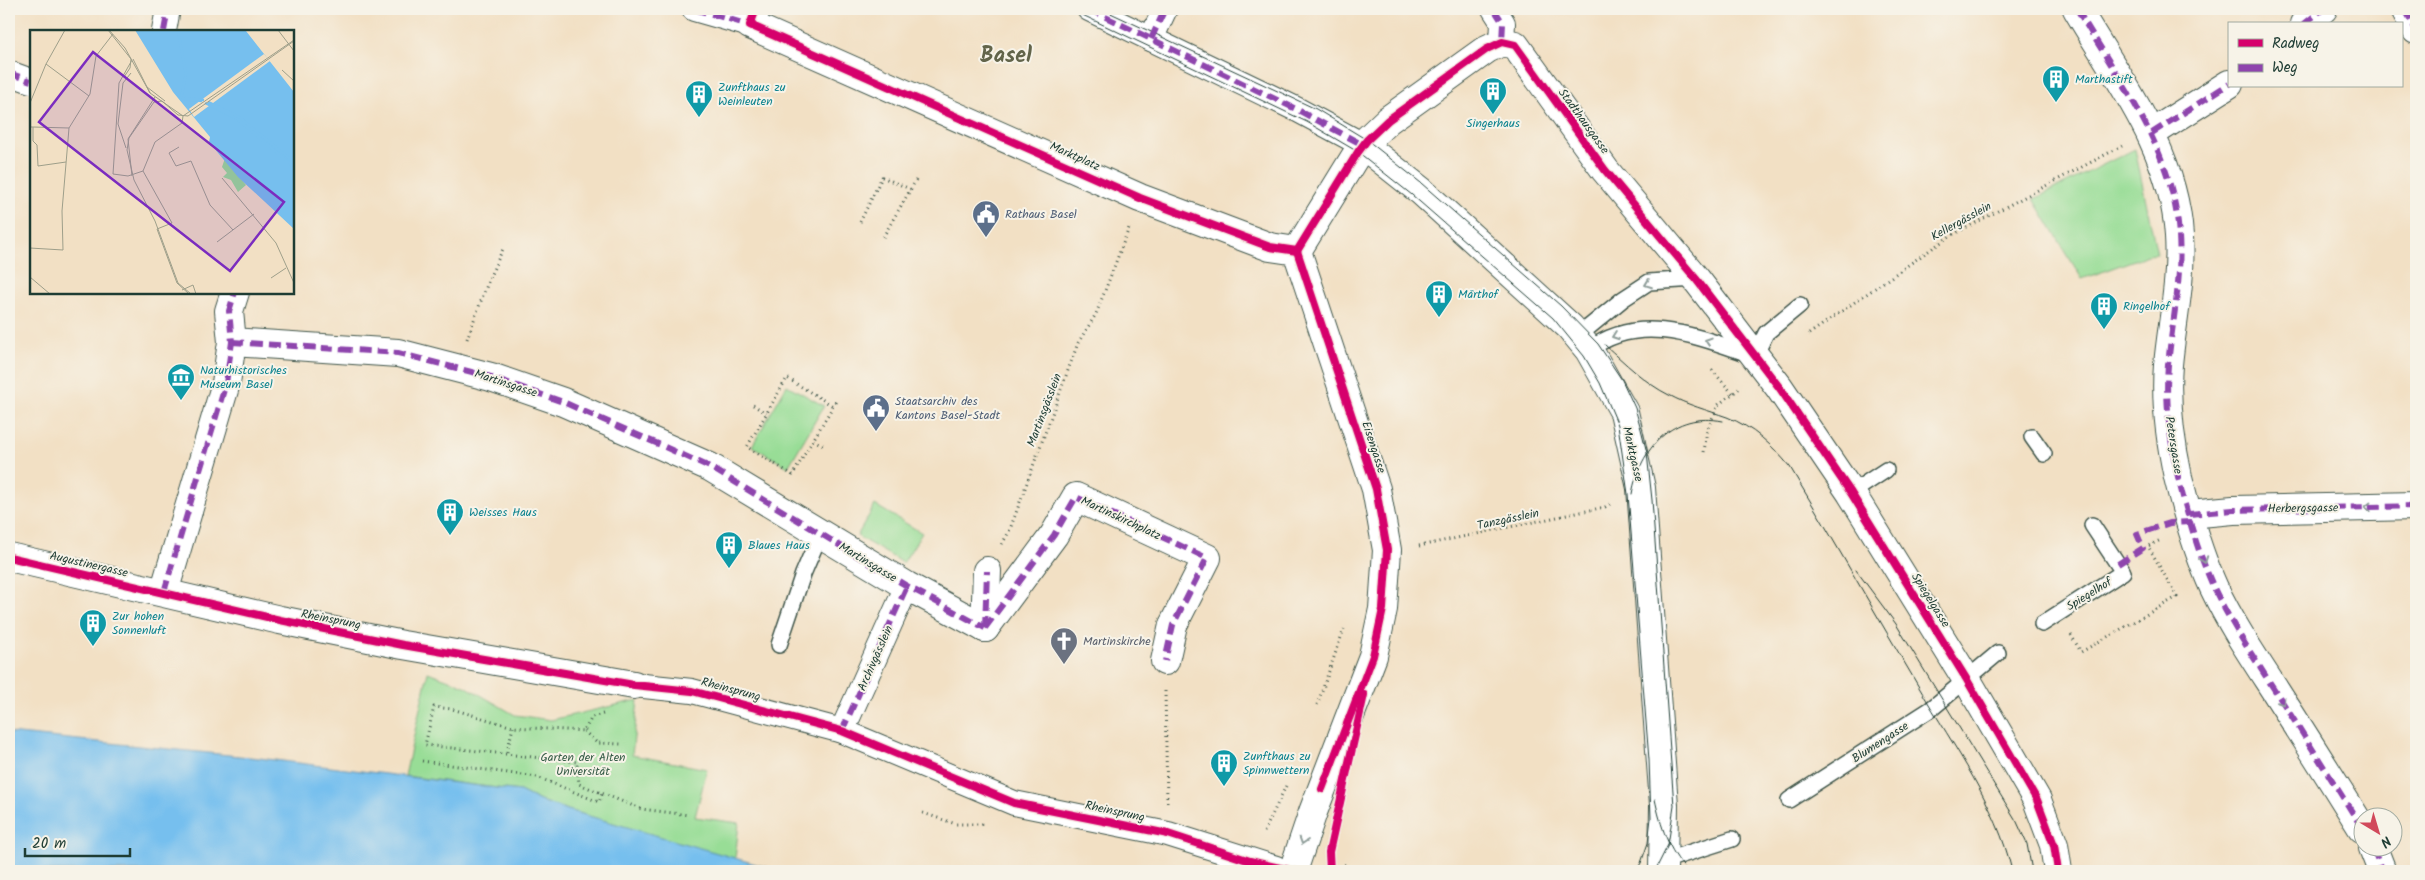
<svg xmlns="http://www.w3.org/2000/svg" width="2425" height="880" font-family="Kalam,sans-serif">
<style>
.green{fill:#98dd96;stroke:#5c8d65}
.water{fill:#76bfee;stroke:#4a7e91}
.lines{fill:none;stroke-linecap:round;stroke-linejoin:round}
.service-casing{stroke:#3f554a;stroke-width:18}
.pedestrian-casing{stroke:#3f554a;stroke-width:26}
.minor-casing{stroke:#3f554a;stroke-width:30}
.path{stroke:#3f554a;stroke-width:3;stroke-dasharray:1 4;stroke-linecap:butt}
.service{stroke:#fff;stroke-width:15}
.pedestrian{stroke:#fff;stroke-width:24}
.minor{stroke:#fff;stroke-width:28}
.tram{stroke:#1f3d34;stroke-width:1}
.quiet{stroke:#8e44ad;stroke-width:6;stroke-dasharray:12 6;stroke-linecap:butt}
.cycleway-casing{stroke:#f7f3e8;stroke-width:11}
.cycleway{stroke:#d6006c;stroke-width:8}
.oneway{stroke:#8f9e9a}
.labels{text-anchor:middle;stroke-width:4;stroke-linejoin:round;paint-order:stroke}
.culture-label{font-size:12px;fill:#0d838f;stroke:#f7f3e8;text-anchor:start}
.street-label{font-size:12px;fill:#1f3d34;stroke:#f7f3e8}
.service-label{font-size:12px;fill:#4e5e75;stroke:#f7f3e8;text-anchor:start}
.worship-label{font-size:12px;fill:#5b616d;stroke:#f7f3e8;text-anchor:start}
.park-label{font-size:12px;fill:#375d48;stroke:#f7f3e8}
.town-label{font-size:22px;font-weight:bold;fill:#62644a;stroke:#f7f3e8}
.inset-river{fill:none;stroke:#76bfee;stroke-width:2.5}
.inset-road{fill:none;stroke:#9e9f8a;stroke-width:1}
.view{fill:#7b2cbf;fill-opacity:0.15;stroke:#7b2cbf;stroke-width:2.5}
.inset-edge{fill:none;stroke:#1f3d34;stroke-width:2.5}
</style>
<rect width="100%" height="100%" fill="#f7f3e8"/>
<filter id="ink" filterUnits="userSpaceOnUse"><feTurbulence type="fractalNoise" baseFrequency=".02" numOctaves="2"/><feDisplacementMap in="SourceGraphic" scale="10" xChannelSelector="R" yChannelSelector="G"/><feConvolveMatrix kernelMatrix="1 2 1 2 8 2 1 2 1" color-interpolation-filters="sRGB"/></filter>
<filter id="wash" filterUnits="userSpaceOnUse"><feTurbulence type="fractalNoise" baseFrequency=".0096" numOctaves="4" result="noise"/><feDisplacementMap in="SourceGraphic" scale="20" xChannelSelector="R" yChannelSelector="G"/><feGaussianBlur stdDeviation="1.12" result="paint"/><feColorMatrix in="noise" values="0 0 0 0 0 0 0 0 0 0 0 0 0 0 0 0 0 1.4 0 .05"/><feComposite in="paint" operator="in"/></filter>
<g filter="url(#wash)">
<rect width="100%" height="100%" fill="#f2e0c4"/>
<g class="green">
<path d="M 2135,149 L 2157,254 L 2148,255 L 2082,279 L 2034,199 Z"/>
<path d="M 787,385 L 824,406 L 788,467 L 752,446 Z"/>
<path d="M 875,505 L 922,533 L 903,563 L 857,536 Z"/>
<path d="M 428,672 L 465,686 L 515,715 L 551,720 L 638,700 L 632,755 L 707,769 L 695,817 L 739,823 L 735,859 L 568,810 L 540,801 L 520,791 L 405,776 Z"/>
</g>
<path class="water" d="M 9,733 L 259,758 L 520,791 L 540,801 L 568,810 L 780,871 L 9,871 Z"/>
</g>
<g filter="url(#ink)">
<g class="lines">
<g class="service-casing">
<g id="service">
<path d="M 1578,336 L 1623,299 L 1649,282 L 1696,279"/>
<path d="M 1589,350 C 1640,311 1701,338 1755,356 L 1766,333 L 1800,305"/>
<path d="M 2032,437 L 2044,454"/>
<path d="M 1851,493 L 1886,470"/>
<path d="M 2042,624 L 2123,572 L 2092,525"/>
<path d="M 779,645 L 803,574 L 820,534"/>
<path d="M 1789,800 L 1931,709 L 1998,653"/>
<path d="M 1663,861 L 1732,839"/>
</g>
</g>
<g class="pedestrian-casing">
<g id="pedestrian">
<path d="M 694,9 L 750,25"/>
<path d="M 1089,9 L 1296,109 L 1363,145"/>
<path d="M 1494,9 L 1503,23 L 1502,42"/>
<path d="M 164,31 L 168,9"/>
<path d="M 1151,39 L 1165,9"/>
<path d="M 9,73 L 31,81"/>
<path d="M 634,685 L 692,691 L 842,731 L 1014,803 L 1168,834 L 1276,868"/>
<path d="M 842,731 L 907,586"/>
</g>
</g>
<g class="minor-casing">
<g id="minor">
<path d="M 756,9 L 750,25 L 1140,198 L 1270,247 L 1297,251"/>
<path d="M 2077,9 C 2119,81 2174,150 2179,236 C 2182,280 2172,322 2168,365 C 2165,402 2170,440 2178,477 C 2187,514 2198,553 2214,588 C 2231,624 2254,658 2276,692 C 2305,737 2334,783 2362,828"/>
<path d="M 2405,9 L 2416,30"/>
<path d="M 2304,24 L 2323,9"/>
<path d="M 2152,133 L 2229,84"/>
<path d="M 1363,145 L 1421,191 L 1570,327 L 1589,350 L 1624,412 L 1641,488 L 1664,805 L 1663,871"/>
<path d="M 1297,251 L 1358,152 L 1367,140 L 1388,120 L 1487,49 L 1502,42 L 1515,45 L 1605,170 L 1696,279 L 1779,387 L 1851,493 L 1967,680 L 2037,800 L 2054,845 L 2058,871"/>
<path d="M 232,342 L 398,353 L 491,377 L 563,402 L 710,467 L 907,586 L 985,628"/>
<path d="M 2189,514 L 2233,510 L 2416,506"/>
<path d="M 9,557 L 280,620 L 403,645 L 634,685"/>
<path d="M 164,592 L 226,383 L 232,342 L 229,311 L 235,292"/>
<path d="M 985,628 L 1054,535 L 1076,497 L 1207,558 L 1173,625 L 1165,661"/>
<path d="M 985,628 L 987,571"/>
<path d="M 2373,848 L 2382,871"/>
<path d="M 1293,871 L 1313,812 L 1373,656 L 1383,609 L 1387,550 L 1376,489 L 1297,251"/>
</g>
</g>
<g class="path">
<path d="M 860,222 L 882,177 L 910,189"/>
<path d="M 883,237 L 916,180"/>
<path d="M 1809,334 L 1950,236 L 2122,146"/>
<path d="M 467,339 L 491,274 L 503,249"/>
<path d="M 1712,370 L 1733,394"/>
<path d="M 753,405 L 766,413"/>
<path d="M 813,440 L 823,445"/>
<path d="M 1704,452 L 1707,430 L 1718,405 L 1740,388"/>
<path d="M 793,475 L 747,447 L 787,378 L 833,406"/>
<path d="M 792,476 L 836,401"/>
<path d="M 1002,544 L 1009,532 L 1078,343 L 1096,314 L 1129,228"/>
<path d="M 1419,546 L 1605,507 L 1610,504"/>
<path d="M 2071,635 L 2081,652 L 2177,597 L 2148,546 L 2161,540"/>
<path d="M 1165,691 L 1167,802"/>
<path d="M 1317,705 L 1344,629"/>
<path d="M 603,714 L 592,717 L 584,731 L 513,727 L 452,709 L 434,707 L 425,745 L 577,762 L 579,784 L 641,809 L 689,815"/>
<path d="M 584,731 L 597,743 L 621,744"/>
<path d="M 507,752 L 513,727"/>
<path d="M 422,761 L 537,777 L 599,802 L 602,794"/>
<path d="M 923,813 L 956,824 L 983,824"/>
<path d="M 1264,832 L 1286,786"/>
<path d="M 1340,867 L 1349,863"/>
</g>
<use href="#service" class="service"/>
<use href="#pedestrian" class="pedestrian"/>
<use href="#minor" class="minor"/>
<g class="tram">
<path d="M 1070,9 L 1307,122 L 1358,152 L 1412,195 L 1553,318 L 1584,356 L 1600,383 L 1618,425 L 1628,494 L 1649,760 L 1651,818 L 1648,843 L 1641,863 L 1636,871"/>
<path d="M 1102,9 L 1316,109 L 1367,140 L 1421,183 L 1561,306 L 1598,344 L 1622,380 L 1635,408 L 1641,429 L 1647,453 L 1652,500 L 1674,806 L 1668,845 L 1655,871"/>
<path d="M 1605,345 C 1625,363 1645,383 1669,395 C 1687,405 1707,410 1727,417 C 1753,427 1772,445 1790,467 C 1834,540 1876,615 1920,689 C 1954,747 1997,806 2012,871"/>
<path d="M 1632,494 C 1640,448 1673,411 1723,421"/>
<path d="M 1856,570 L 1896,624 L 2017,822 L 2027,844 L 2032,871"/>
<path d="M 1655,799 C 1661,827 1668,849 1687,871"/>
</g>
<g class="quiet">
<path d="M 694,9 L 753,26"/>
<path d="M 1089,9 L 1296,109 L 1363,145 L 1366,142"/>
<path d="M 1494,9 L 1503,23 L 1502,42"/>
<path d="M 2077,9 C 2119,81 2174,150 2179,236 C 2182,280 2172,322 2168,365 C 2165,402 2170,440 2178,477 C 2187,514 2198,553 2214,588 C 2231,624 2254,658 2276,692 C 2305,737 2334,783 2362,828"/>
<path d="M 2405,9 L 2416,30"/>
<path d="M 2304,24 L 2323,9"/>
<path d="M 164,31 L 168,9"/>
<path d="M 1151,39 L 1165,9"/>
<path d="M 9,73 L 31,81"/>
<path d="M 2152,133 L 2229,84"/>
<path d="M 232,342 L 398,353 L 491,377 L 563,402 L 710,467 L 907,586 L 985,628"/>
<path d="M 2189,514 L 2233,510 L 2416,506"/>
<path d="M 2118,564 L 2143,548 L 2137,534 L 2170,523 L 2192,522"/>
<path d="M 164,592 L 226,383 L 232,342 L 229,311 L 235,292"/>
<path d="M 985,628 L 1054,535 L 1076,497 L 1207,558 L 1173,625 L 1165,661"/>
<path d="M 985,628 L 987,571"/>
<path d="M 842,731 L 907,586"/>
<path d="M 2373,848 L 2382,871"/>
</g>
<g class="cycleway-casing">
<g id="cycleway">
<path d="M 756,9 L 750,25 L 1140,198 L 1270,247 L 1297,251"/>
<path d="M 1297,251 L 1358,152 L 1367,140 L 1388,120 L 1487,49 L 1502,42 L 1515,45 L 1605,170 L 1696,279 L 1779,387 L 1851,493 L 1967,680 L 2037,800 L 2054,845 L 2058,871"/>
<path d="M 1297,251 L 1376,489 L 1387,550 L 1383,609 L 1373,656 L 1322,789"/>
<path d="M 9,557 L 280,620 L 403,645 L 634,685 L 692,691 L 842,731 L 1014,803 L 1168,834 L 1250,861 L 1293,871"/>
<path d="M 1330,871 L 1329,852 L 1364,695"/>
</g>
</g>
<use href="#cycleway" class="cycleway"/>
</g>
<defs><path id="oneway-chevron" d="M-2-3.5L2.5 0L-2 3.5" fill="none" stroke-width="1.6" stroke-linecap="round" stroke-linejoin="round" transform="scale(1.25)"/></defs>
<g class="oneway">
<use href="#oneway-chevron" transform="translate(1648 284) rotate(159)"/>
<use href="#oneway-chevron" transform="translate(1615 336) rotate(160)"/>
<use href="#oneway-chevron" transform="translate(1708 341) rotate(-162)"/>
<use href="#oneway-chevron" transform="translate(2368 507) rotate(179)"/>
<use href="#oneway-chevron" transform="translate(2204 560) rotate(70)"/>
<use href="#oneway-chevron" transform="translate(2282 702) rotate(58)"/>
<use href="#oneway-chevron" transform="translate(1303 841) rotate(108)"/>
</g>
</g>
<defs>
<g id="building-pin" transform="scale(1.4375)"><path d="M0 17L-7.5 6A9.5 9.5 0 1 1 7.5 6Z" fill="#0f9aa8" stroke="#f7f3e8"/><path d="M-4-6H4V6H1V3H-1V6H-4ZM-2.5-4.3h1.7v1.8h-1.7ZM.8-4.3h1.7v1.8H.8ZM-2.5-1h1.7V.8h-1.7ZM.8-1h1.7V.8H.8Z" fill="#fff"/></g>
<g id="civic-pin" transform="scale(1.4375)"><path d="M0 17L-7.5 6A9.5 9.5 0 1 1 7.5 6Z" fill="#5c6f8a" stroke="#f7f3e8"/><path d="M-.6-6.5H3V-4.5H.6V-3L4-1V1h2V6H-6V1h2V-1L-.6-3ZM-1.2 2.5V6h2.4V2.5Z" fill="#fff"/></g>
<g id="museum-pin" transform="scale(1.4375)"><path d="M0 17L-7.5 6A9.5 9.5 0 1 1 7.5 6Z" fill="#0f9aa8" stroke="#f7f3e8"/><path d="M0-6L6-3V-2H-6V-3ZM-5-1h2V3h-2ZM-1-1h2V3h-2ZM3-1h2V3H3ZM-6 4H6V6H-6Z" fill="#fff"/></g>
<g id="church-pin" transform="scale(1.4375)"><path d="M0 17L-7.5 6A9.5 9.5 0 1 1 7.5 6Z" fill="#6b7280" stroke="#f7f3e8"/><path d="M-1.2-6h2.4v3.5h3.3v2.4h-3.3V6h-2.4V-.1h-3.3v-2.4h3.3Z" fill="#fff"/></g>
</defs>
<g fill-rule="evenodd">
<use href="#building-pin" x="2056" y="79"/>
<use href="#building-pin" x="1493" y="91"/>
<use href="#building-pin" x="699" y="94"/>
<use href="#civic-pin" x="986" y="214"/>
<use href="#building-pin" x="1439" y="294"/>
<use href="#building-pin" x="2104" y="306"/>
<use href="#museum-pin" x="181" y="377"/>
<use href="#civic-pin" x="876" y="408"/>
<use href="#building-pin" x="450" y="512"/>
<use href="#building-pin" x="729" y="545"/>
<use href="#building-pin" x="93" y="623"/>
<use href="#church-pin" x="1064" y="641"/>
<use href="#building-pin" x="1224" y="763"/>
</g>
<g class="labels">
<g class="culture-label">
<text x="2075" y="83">Marthastift</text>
<text x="718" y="91">Zunfthaus zu<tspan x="718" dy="14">Weinleuten</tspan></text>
<text x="1493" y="127" text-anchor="middle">Singerhaus</text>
<text x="1458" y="298">Märthof</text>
<text x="2123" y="310">Ringelhof</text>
<text x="200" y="374">Naturhistorisches<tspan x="200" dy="14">Museum Basel</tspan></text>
<text x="469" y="516">Weisses Haus</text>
<text x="748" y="549">Blaues Haus</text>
<text x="112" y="620">Zur hohen<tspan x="112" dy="14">Sonnenluft</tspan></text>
<text x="1243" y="760">Zunfthaus zu<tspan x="1243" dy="14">Spinnwettern</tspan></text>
</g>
<g class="street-label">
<text transform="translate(1584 121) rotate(54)" y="4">Stadthausgasse</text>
<text transform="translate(1075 156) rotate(24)" y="4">Marktplatz</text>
<text transform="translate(1961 221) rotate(-29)" y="4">Kellergässlein</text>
<text transform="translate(506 383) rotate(18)" y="4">Martinsgasse</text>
<text transform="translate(1044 410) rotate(-69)" y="4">Martinsgässlein</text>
<text transform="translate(2174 445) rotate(81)" y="4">Petersgasse</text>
<text transform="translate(1374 447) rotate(72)" y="4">Eisengasse</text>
<text transform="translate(1633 454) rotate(77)" y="4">Marktgasse</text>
<text transform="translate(2303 508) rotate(-1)" y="4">Herbergsgasse</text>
<text transform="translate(1121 518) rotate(25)" y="4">Martinskirchplatz</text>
<text transform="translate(1508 519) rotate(-12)" y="4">Tanzgässlein</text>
<text transform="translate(868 562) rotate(31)" y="4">Martinsgasse</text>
<text transform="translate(89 564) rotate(13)" y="4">Augustinergasse</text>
<text transform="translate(2089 594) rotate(-32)" y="4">Spiegelhof</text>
<text transform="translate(1931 600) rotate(58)" y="4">Spiegelgasse</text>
<text transform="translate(331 619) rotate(11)" y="4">Rheinsprung</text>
<text transform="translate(875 658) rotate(-66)" y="4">Archivgässlein</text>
<text transform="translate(731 689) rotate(15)" y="4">Rheinsprung</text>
<text transform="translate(1880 742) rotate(-33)" y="4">Blumengasse</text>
<text transform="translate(1115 811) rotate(12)" y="4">Rheinsprung</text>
</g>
<g class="service-label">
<text x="1005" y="218">Rathaus Basel</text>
<text x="895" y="405">Staatsarchiv des<tspan x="895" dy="14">Kantons Basel-Stadt</tspan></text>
</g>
<g class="worship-label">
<text x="1083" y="645">Martinskirche</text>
</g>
<g class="park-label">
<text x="583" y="761">Garten der Alten<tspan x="583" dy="14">Universität</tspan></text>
</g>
<g class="town-label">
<text x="1006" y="62">Basel</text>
</g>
</g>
<g transform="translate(30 30)">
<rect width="264" height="264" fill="#f2e0c4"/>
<path d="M 195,128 L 216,155 L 208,162 L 201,150 L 193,147 L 197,143 L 192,137 Z" fill="#98dd96"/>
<path d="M 105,0 L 216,1 L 264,62 L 264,199 L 208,147 L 179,112 L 180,107 L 143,62 Z" fill="#76bfee"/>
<path d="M 234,24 L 240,31 L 164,87 L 159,79 Z" fill="#f2e0c4"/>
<path class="inset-river" d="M 148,0 L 156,44 L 151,68M 154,68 L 174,70M 151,69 L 172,71M 178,72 L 209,87 L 264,132M 175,73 L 207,89 L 264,137"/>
<path class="inset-road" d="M 78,0 L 101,29 L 100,38 L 94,47M 79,0 L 95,18 L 120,63 L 153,86 L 264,10M 248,0 L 264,21M 103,29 L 120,63M 102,30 L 89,53 L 83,144 L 98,146 L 113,141M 16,34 L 59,66M 252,40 L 264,51M 117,57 L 135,71M 0,73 L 16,34 L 35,0M 0,97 L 3,97 L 3,111 L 7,115 L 8,136 L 36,132M 3,97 L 39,98M 149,117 L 139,123 L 146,136 L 161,131M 96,118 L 88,94 L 93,53 L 101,43M 161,131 L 180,175 L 203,200M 113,141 L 142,193 L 127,199 L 147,253 L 159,264M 113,141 L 125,112 L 152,93 L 153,86M 102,146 L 98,109 L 125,67M 192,148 L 246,213 L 264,253M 187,212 L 224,184M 0,218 L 33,220 L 32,181 L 39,98 L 60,64 L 66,26 L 83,4M 0,247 L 20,264M 241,248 L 256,238M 152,260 L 163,255 L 166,264M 161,264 L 148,253 L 125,191 L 104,150 L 97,120 L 99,108 L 124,72 L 132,71 L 148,85 L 158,86 L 264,11"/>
<path class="view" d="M 63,22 L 254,172 L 200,241 L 9,92 Z"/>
<rect width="264" height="264" class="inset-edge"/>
</g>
<rect width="2425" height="880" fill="none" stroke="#f7f3e8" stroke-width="30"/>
<rect x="2228" y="22" width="175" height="65" fill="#f7f3e8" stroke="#a1aaa0"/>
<rect x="2238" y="39" width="25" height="8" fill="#d6006c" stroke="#a1aaa0"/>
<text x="2272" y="48" font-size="15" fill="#1f3d34">Radweg</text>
<rect x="2238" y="64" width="25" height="8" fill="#8e44ad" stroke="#a1aaa0"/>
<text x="2272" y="72" font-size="15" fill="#1f3d34">Weg</text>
<g transform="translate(2378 832) rotate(142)"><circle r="24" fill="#f7f3e8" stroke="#a1aaa0"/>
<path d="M0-4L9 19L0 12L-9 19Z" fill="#d1495b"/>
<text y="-8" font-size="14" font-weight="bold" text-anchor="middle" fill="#1f3d34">N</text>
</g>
<path d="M25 848v8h105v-8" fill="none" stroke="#1f3d34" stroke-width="2.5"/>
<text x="32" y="848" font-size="15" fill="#1f3d34" stroke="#f7f3e8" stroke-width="4" paint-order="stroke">20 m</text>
</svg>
